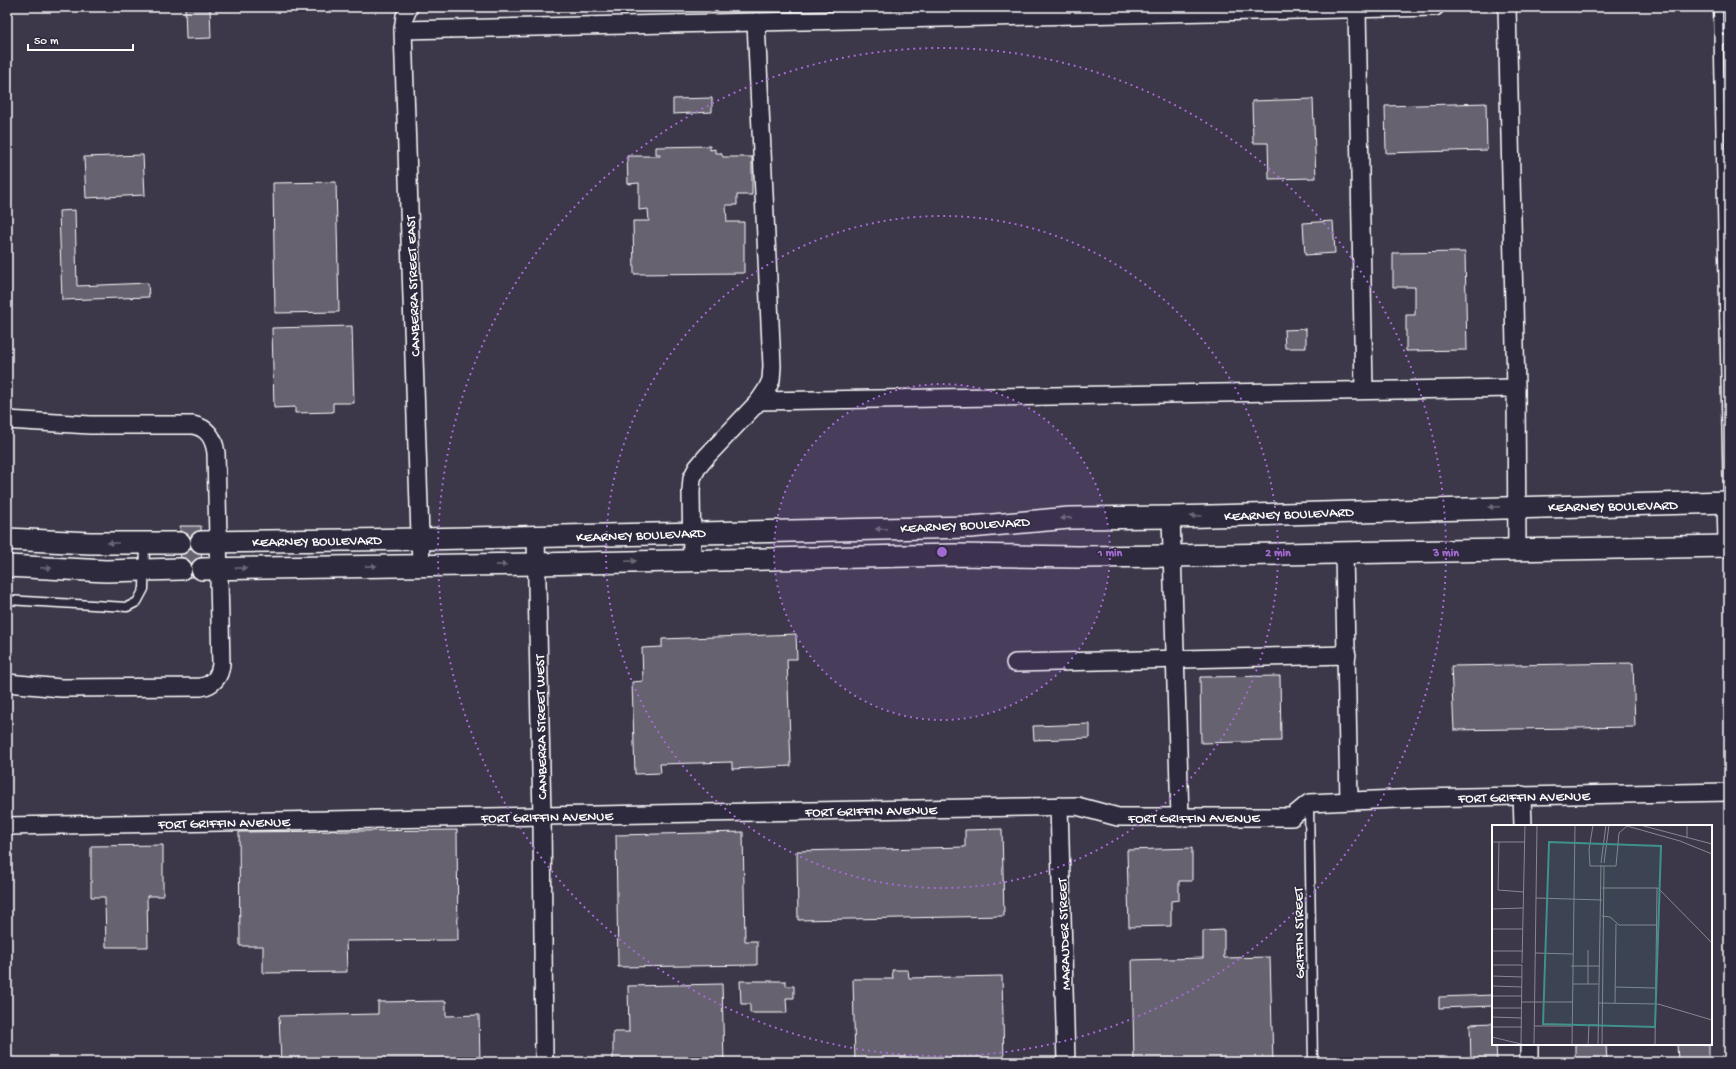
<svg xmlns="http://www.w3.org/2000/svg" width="1736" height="1069" font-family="'Gochi Hand',sans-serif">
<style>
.building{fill:#666270;stroke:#fff}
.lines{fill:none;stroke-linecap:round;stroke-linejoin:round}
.service-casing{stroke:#fff;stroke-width:11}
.minor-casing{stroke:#fff;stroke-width:20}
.tertiary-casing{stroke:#fff;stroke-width:24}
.service{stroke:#2f2a3d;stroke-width:8}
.minor{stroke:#2f2a3d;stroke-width:17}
.tertiary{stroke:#2f2a3d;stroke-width:21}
.oneway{fill:#6d6a77}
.ring{fill:none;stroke:#a36bd2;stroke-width:2;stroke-dasharray:2 4}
.labels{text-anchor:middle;stroke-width:3;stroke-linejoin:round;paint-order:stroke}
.street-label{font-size:14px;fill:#fff;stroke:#2f2a3d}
.inset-road{fill:none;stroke:#8a8792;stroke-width:1}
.view{fill:#3f918b;fill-opacity:0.15;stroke:#3f918b;stroke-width:2}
.inset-edge{fill:none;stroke:#fff;stroke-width:2}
.centre{fill:#a36bd2;stroke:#2f2a3d;stroke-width:2}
.ring-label{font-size:12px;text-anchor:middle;font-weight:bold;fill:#a36bd2;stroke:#2f2a3d;stroke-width:3;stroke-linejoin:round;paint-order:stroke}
</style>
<rect width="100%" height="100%" fill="#3c3749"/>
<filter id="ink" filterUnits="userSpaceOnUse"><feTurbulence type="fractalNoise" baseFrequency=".025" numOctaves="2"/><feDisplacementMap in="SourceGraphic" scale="8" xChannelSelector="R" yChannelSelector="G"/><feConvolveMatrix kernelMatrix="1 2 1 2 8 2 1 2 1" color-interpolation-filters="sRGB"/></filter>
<g filter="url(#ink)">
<g class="building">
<path d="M 131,7 L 150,7 L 150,9 L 131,10 Z"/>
<path d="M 185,7 L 210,7 L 211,38 L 186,39 Z"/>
<path d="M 712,98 L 712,112 L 673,114 L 673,99 Z"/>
<path d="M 1313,99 L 1316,178 L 1269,179 L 1268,143 L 1253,143 L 1252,101 Z"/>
<path d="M 1486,103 L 1487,150 L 1386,153 L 1385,106 Z"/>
<path d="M 710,146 L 710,150 L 715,149 L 715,153 L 721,153 L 723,157 L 752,157 L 752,195 L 737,195 L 737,205 L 726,205 L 727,222 L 744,222 L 744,273 L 634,274 L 633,221 L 649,221 L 648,209 L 639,210 L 639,183 L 628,184 L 627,156 L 660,156 L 660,154 L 656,154 L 656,147 Z"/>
<path d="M 143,155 L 145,195 L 86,198 L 84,157 Z"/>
<path d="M 336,182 L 339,312 L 275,313 L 273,183 Z"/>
<path d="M 75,210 L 77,286 L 148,283 L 149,297 L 62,300 L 59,211 Z"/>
<path d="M 1333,221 L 1335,253 L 1305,255 L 1303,223 Z"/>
<path d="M 1465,252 L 1467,350 L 1406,351 L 1406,315 L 1415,315 L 1415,287 L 1393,287 L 1393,253 Z"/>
<path d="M 352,326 L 354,403 L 333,403 L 333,412 L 295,413 L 295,407 L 274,408 L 272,328 Z"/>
<path d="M 1306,329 L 1306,348 L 1285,348 L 1284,330 Z"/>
<path d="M 180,526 L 201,526 L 202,577 L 181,577 Z"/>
<path d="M 796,634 L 797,659 L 787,659 L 791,766 L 732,769 L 732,762 L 660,764 L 661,773 L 635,774 L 632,682 L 643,681 L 642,648 L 662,647 L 662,639 Z"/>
<path d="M 1633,663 L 1635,727 L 1454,730 L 1451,666 Z"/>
<path d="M 1280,676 L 1281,741 L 1201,743 L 1200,677 Z"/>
<path d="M 1090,724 L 1090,738 L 1034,740 L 1033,726 Z"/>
<path d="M 1002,829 L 1004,916 L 798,920 L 797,851 L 965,847 L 965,830 Z"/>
<path d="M 457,830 L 458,940 L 346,941 L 347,972 L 263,973 L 263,946 L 240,946 L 239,832 Z"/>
<path d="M 743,832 L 745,941 L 757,941 L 757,965 L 618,967 L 616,835 Z"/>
<path d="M 163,845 L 163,896 L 147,896 L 148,947 L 106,947 L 105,897 L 91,897 L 91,846 Z"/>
<path d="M 1192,848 L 1192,881 L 1179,881 L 1179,900 L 1171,901 L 1171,926 L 1129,927 L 1127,850 Z"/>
<path d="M 1224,930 L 1224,958 L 1270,957 L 1273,1062 L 1134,1062 L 1132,960 L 1203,958 L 1203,931 Z"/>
<path d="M 892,970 L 908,970 L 909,978 L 1002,976 L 1004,1062 L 855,1062 L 853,979 L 893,979 Z"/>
<path d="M 740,981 L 786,981 L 786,986 L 794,986 L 794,998 L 786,998 L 787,1013 L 750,1013 L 750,1004 L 741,1004 Z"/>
<path d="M 722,984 L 724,1062 L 613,1062 L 613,1032 L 629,1032 L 628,986 Z"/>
<path d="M 1493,995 L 1493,1006 L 1439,1008 L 1439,997 Z"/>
<path d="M 446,1001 L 446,1016 L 479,1015 L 480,1062 L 281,1062 L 279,1016 L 378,1014 L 378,1002 Z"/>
<path d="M 1493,1023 L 1493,1044 L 1496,1044 L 1497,1062 L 1471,1062 L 1470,1024 Z"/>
<path d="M 1575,1044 L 1606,1044 L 1607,1062 L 1575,1062 Z"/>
<path d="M 1677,1044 L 1709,1044 L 1709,1062 L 1678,1062 Z"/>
</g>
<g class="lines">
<g class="service-casing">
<g id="service">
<path d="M 1718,7 L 1728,502"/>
<path d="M 1719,40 L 1729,40"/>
<path d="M 7,600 L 127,607 L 137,602 L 144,589 L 145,544"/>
<path d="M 1309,805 L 1313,1062"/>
</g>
</g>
<g class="minor-casing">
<g id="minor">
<path d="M 409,7 L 405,16 L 403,30 L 421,565"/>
<path d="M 1507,7 L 1516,388 L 1517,551"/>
<path d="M 1357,9 L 1364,390"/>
<path d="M 403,30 L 1435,7"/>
<path d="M 759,401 L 1516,388"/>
<path d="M 7,420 L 90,425 L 193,425 C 208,428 214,438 216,453 L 221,664 C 220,677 213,685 201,687 L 61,688 L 7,683"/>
<path d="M 1171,517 L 1180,818"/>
<path d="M 536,537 L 542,816 L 544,1062"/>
<path d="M 1344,553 L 1349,801"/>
<path d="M 692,559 L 691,491 L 692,478 L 697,468 L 707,456 L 759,401 L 767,389 L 771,380 L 772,366 L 756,22"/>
<path d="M 1015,663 L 1347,655"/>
<path d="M 1522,795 L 1523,826"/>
<path d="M 1059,806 L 1066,1062"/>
<path d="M 7,826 L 1077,806 L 1118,817 L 1292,817 L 1309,803 L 1418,798 L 1729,792"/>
<path d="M 1529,1044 L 1529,1062"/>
</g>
</g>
<g class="tertiary-casing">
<g id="tertiary">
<path d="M 1728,502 L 1729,541"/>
<path d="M 7,539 L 90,543 L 180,543"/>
<path d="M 201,542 L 420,539 L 970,527 L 1069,518 L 1171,517 L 1729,502"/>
<path d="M 7,566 L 106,571 L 181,569"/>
<path d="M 202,569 L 536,564 L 954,555 L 1078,557 L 1172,556 L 1729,546"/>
</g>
</g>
<use href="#service" class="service"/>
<use href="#minor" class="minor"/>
<use href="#tertiary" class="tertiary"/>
</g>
<defs><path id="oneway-solid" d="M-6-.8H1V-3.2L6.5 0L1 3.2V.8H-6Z"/></defs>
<g class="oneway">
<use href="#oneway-solid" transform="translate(1494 507) rotate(178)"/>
<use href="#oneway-solid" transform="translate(1196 516) rotate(178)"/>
<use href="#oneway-solid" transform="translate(1066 518) rotate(176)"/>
<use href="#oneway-solid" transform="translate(881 529) rotate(179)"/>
<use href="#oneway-solid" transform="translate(113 543) rotate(180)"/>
<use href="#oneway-solid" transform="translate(631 561) rotate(-2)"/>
<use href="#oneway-solid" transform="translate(501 565) rotate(-1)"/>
<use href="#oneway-solid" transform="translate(371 566) rotate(-1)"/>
<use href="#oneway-solid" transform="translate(46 568) rotate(3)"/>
<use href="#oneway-solid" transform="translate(241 568) rotate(-1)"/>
</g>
</g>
<circle cx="942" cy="552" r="168" fill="#a36bd2" fill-opacity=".12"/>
<g class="ring">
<circle cx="942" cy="552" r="168"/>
<circle cx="942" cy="552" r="336"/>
<circle cx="942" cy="552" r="504"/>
</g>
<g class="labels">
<g class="street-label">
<text transform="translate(412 286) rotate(-92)" y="5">CANBERRA STREET EAST</text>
<text transform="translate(1613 505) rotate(-1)" y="5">KEARNEY BOULEVARD</text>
<text transform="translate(1289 513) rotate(-2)" y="5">KEARNEY BOULEVARD</text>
<text transform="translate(965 524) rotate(-3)" y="5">KEARNEY BOULEVARD</text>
<text transform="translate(641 534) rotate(-2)" y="5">KEARNEY BOULEVARD</text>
<text transform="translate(317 540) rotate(-1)" y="5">KEARNEY BOULEVARD</text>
<text transform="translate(540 727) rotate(-91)" y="5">CANBERRA STREET WEST</text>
<text transform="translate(1524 796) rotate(-1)" y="5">FORT GRIFFIN AVENUE</text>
<text transform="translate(871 810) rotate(-1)" y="5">FORT GRIFFIN AVENUE</text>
<text transform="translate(547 816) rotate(-1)" y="5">FORT GRIFFIN AVENUE</text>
<text x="1194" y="822">FORT GRIFFIN AVENUE</text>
<text transform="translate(224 822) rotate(-1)" y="5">FORT GRIFFIN AVENUE</text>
<text transform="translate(1298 933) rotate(-91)" y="5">GRIFFIN STREET</text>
<text transform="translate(1063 934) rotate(-92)" y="5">MARAUDER STREET</text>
</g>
</g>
<g transform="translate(1492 825)">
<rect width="220" height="220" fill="#3c3749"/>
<path class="inset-road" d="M 101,0 L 97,25 L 98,41 L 124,41 L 127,8 L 135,1 L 188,16 L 220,29M 148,0 L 220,19M 195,13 L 195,0M 0,17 L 33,17M 7,17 L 6,65 L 32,67M 109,38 L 114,0M 112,38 L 117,0M 110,63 L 166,63 L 220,118M 44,73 L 110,75M 0,84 L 31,83M 110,91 L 118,92 L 127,100 L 164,100M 0,104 L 31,104M 0,126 L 31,126M 43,128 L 81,129M 30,138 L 33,0M 0,140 L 30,140 L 29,220M 79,141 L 108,141M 0,151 L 30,152M 81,159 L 106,159M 96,159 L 96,125M 0,161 L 30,162M 123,162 L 163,163M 0,171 L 30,171M 30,177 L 80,177M 106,178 L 166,179 L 220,195M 123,178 L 124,99M 0,183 L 30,183M 0,192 L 30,193M 42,201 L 80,201M 0,202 L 30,202M 0,212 L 33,220M 42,220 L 45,0M 80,220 L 83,0M 96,220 L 97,200 L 107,200M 106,220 L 109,40M 110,220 L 112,41M 163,220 L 165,63"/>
<path class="view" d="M 57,17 L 169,21 L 163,202 L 51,199 Z"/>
<rect width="220" height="220" class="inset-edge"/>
</g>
<circle cx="942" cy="552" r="6" class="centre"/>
<g class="ring-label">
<text x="1110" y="556">1 min</text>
<text x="1278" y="556">2 min</text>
<text x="1446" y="556">3 min</text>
</g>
<rect width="1736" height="1069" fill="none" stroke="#2f2a3d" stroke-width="24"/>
<rect x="12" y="12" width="1712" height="1045" fill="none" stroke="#fff" stroke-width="1.5" filter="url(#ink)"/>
<path d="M28 44v6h105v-6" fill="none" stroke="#ffffff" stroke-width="2"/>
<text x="34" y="44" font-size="12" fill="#ffffff" stroke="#2f2a3d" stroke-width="3" paint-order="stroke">50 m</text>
</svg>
